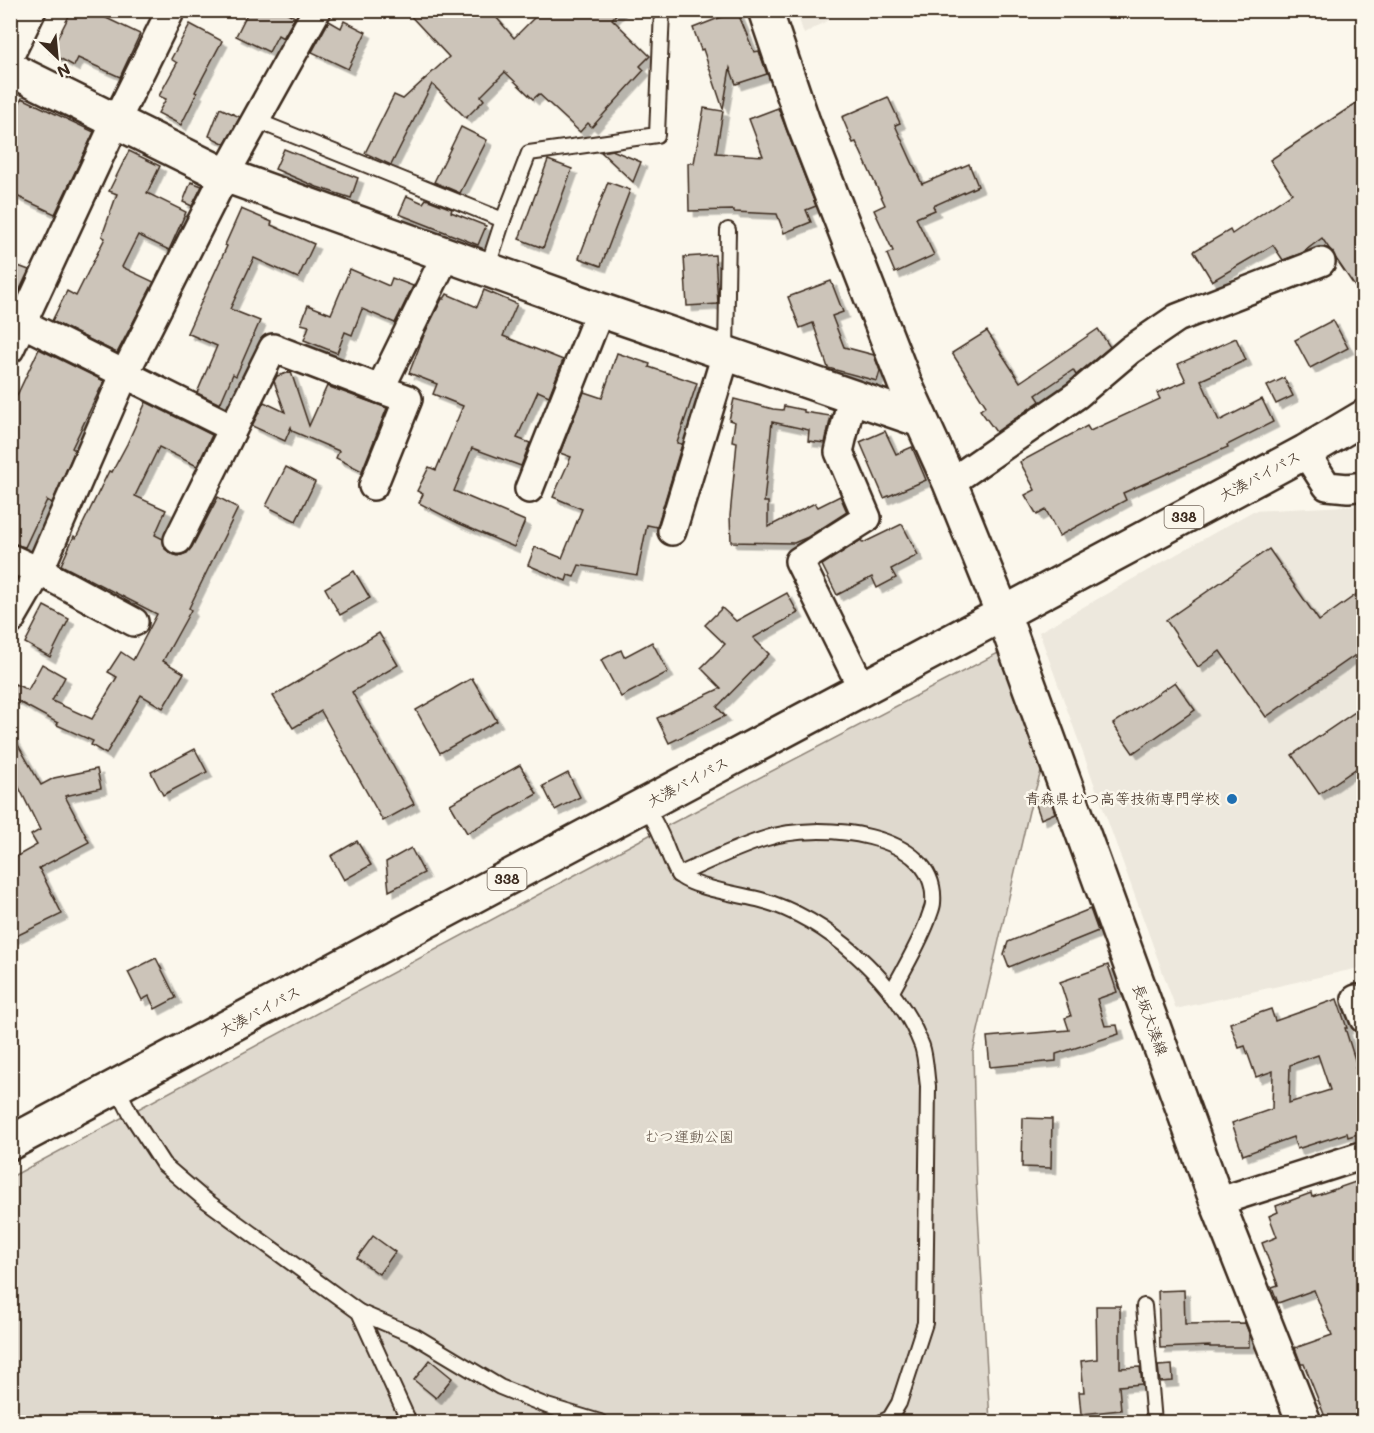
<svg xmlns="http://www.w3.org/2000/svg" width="1374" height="1433" font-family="Mali,'Klee One',sans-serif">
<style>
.built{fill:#ede8dd}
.green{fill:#dfd9ce;stroke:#8d8276;stroke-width:1.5}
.building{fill:#ccc4b9;stroke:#3b2a1e;stroke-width:1.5;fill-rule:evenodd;filter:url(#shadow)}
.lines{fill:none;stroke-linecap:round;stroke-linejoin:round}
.lane-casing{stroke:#3b2a1e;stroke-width:18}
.street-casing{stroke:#3b2a1e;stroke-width:32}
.secondary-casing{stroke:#3b2a1e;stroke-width:38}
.highway-casing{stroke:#3b2a1e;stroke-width:38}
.lane{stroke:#fbf7ec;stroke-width:14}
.street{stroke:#fbf7ec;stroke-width:27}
.secondary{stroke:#fbf7ec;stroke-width:33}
.highway{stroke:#fbf7ec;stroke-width:33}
.poi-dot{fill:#1f6fb2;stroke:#fbf7ec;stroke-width:2}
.labels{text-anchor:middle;stroke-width:5;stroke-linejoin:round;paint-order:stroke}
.shield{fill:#fbf7ec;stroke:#75685c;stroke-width:1.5}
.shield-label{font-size:14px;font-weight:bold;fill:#3b2a1e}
.street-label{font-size:15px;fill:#3b2a1e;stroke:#fbf7ec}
.poi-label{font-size:15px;fill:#3b2a1e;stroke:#fbf7ec;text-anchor:end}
.park-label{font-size:15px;fill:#64564a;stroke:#fbf7ec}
</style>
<defs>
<filter id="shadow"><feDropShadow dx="5.5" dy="5.5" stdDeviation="0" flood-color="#0004"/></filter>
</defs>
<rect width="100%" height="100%" fill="#fbf7ec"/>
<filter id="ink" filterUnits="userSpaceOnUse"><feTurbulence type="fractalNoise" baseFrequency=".0167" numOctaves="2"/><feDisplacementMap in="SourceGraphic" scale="12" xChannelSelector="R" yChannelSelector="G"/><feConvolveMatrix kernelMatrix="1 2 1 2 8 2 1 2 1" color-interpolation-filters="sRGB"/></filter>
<g filter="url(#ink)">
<g class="built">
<path d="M 796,10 L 844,10 L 844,11 L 804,34 Z"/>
<path d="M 1363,505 L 1363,967 L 1176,1009 L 1039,632 L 1253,511 Z"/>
</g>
<path class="green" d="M 1000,652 L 1043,765 L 1029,811 L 973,1052 L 976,1179 L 990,1422 L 11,1422 L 11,1177 L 659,830 Z"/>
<g class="building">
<path d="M 72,10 L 102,10 L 100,15 L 140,34 L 120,77 L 78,58 L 74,66 L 50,53 Z"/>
<path d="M 249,10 L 282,10 L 295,17 L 283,38 L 278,35 L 269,52 L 236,36 Z"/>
<path d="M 405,10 L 490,10 L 514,38 L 542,10 L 620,10 L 612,19 L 650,56 L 640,66 L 644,70 L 592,127 L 588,123 L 580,132 L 539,94 L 533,99 L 505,72 L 481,96 L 484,100 L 466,118 L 432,84 L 391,165 L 365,153 L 394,95 L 403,99 L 449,57 Z"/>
<path d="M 737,11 L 754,52 L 759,51 L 767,74 L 736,84 L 730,68 L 723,109 L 703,49 L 701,50 L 693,28 Z"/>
<path d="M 329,21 L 341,28 L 344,21 L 366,32 L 348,69 L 312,52 Z"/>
<path d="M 190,24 L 222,41 L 195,92 L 197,93 L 181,125 L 158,113 L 166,99 L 159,96 L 177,63 L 171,59 Z"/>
<path d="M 888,97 L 900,123 L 895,125 L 922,184 L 969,164 L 978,186 L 933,206 L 935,210 L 916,218 L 934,255 L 895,273 L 887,254 L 893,251 L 874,210 L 885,205 L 856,142 L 853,143 L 842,117 Z"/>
<path d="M 22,98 L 94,132 L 55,214 L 10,193 L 10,105 L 17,108 Z"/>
<path d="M 1364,98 L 1364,300 L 1322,238 L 1302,253 L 1283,260 L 1273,245 L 1212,281 L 1194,251 L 1230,230 L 1232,234 L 1292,193 L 1270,160 Z"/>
<path d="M 220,108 L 240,117 L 225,144 L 209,136 Z"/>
<path d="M 704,108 L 723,111 L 716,153 L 763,156 L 749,119 L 778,108 L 816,206 L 806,210 L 811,222 L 784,233 L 777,214 L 734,212 L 734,210 L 689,211 L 688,163 L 694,163 Z"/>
<path d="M 461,127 L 487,140 L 460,193 L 434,182 Z"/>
<path d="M 284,149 L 358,178 L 351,198 L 317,187 L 275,169 Z"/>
<path d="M 612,150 L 641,162 L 633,182 L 601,152 Z"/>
<path d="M 129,151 L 160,166 L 147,193 L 186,212 L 169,250 L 138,235 L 122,267 L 154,282 L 117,353 L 52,321 L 67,291 L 76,296 L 105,238 L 102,236 L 117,194 L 109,191 Z"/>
<path d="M 548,160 L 572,169 L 543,248 L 519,239 Z"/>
<path d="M 191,182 L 202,186 L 192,206 L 183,202 Z"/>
<path d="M 608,182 L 630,190 L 601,266 L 579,258 Z"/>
<path d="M 407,196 L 423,203 L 426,199 L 452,209 L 451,212 L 486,226 L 478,245 L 399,214 Z"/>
<path d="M 241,209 L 272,222 L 271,225 L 314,244 L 298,278 L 254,258 L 230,309 L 260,321 L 236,376 L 233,374 L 220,404 L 197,393 L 217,346 L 187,333 L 227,246 L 225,245 Z"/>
<path d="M 715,255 L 718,304 L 687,306 L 684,257 Z"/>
<path d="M 10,263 L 29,270 L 14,302 L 10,302 Z"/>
<path d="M 350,269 L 389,286 L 392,278 L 413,286 L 395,323 L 362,309 L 352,335 L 345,332 L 337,353 L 304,340 L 309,326 L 301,324 L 308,305 L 331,314 Z"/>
<path d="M 831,281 L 843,312 L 832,316 L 844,347 L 874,355 L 880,371 L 877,381 L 828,368 L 813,323 L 800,328 L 788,297 Z"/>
<path d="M 484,290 L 517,304 L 503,336 L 563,360 L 549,396 L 538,391 L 517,438 L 530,443 L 521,466 L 472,448 L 454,491 L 525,521 L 514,547 L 458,523 L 419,503 L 423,494 L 417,491 L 429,467 L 436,470 L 463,406 L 433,394 L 437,384 L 409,373 L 424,335 L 442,299 L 444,299 L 447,294 L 477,307 Z"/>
<path d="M 1333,320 L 1348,348 L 1310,368 L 1295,340 Z"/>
<path d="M 1098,329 L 1110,347 L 1076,375 L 1073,370 L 1036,395 L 1040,401 L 996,432 L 980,410 L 986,406 L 952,353 L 987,331 L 1020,382 Z"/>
<path d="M 1236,338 L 1246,360 L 1201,380 L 1219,421 L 1262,399 L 1273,422 L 1227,445 L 1228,447 L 1123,493 L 1126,500 L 1059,536 L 1046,510 L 1037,515 L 1025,495 L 1035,490 L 1020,462 L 1087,426 L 1090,431 L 1160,399 L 1157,393 L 1186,381 L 1178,364 Z"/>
<path d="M 39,349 L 104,381 L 72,448 L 75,450 L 52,503 L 47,500 L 25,547 L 10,543 L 10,410 Z"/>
<path d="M 617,353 L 650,364 L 649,367 L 697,383 L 677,443 L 682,444 L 657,527 L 647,525 L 637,575 L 579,565 L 574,577 L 568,575 L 566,581 L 528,565 L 535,547 L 562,558 L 582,509 L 553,497 L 571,457 L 560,453 L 584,392 L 602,398 Z"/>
<path d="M 291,372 L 309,426 L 327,386 L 387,408 L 362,471 L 336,458 L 339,451 L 292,431 L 291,427 L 285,441 L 252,426 L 264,402 L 285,412 L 274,381 L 277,376 Z"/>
<path d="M 1284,378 L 1293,396 L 1276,404 L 1267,386 Z"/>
<path d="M 734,399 L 773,409 L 783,410 L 784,406 L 804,410 L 804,412 L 831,416 L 825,443 L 808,441 L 809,430 L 772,422 L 764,502 L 768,502 L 768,527 L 815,503 L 818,507 L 840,496 L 847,512 L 808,537 L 794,543 L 731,542 L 730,516 L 737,442 L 732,441 L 735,422 L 729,420 Z"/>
<path d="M 146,402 L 212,435 L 197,466 L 159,447 L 135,496 L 166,510 L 155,535 L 163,539 L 165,549 L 172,554 L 178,556 L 187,553 L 192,547 L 218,497 L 238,508 L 189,608 L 191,610 L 163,661 L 184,673 L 163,708 L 141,695 L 106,754 L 91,745 L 93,741 L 57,725 L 58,723 L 10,697 L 10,693 L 15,684 L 28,690 L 42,664 L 65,677 L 52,701 L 92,719 L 117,677 L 108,672 L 121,652 L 133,660 L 157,614 L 61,565 L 74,536 L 76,538 L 109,471 L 112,472 L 127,444 Z"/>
<path d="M 885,431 L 896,454 L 912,447 L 926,480 L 884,498 L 860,442 Z"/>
<path d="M 286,467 L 315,482 L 296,521 L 266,506 Z"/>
<path d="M 902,524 L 918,555 L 891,569 L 896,578 L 877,588 L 872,577 L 837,595 L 822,565 L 861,540 L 863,543 Z"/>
<path d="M 1269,549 L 1319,621 L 1364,589 L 1364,649 L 1266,717 L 1220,651 L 1198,667 L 1166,620 Z"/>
<path d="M 354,571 L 370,598 L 340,615 L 325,588 Z"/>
<path d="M 787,593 L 798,613 L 753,638 L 769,654 L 717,707 L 725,716 L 669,743 L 657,718 L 721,688 L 701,668 L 725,644 L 705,625 L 722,608 L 736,621 Z"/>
<path d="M 44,606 L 69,619 L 50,657 L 25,643 Z"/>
<path d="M 379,633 L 398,665 L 352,692 L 414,804 L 383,821 L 321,711 L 293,728 L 273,696 Z"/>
<path d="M 652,642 L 668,672 L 621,697 L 601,660 L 621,650 L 624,657 Z"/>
<path d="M 472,678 L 497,721 L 440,753 L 416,710 Z"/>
<path d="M 1175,682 L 1195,710 L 1133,753 L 1113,724 Z"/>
<path d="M 1364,706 L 1364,763 L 1319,794 L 1292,755 Z"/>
<path d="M 10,731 L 41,785 L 54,778 L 97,769 L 101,788 L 65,796 L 89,842 L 39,868 L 62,914 L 10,939 L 10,860 L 37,845 L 31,835 L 40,830 L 10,769 Z"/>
<path d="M 195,749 L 207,772 L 163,795 L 151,772 Z"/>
<path d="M 520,765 L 537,794 L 467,833 L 450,804 Z"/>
<path d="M 568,773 L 580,797 L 555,810 L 543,786 Z"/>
<path d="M 1048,793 L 1055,813 L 1041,819 L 1034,799 Z"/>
<path d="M 357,841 L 371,865 L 344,880 L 331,856 Z"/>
<path d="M 411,848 L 424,873 L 389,891 L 386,862 Z"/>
<path d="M 1090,909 L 1098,931 L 1009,967 L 1004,954 L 1008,942 Z"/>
<path d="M 156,958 L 176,998 L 155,1009 L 149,996 L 142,1000 L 128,972 Z"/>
<path d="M 1108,965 L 1117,992 L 1097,999 L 1105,1026 L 1117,1025 L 1119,1034 L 1056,1054 L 1056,1061 L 990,1067 L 987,1037 L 1069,1030 L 1065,1018 L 1071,1016 L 1060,982 Z"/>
<path d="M 1337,999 L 1347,1028 L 1345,1028 L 1357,1066 L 1355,1067 L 1364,1094 L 1364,1132 L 1348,1137 L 1347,1133 L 1297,1149 L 1293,1137 L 1243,1155 L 1232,1123 L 1272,1109 L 1273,1071 L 1256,1077 L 1245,1046 L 1239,1048 L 1230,1023 L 1271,1009 L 1275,1021 ZM 1318,1055 L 1330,1090 L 1289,1103 L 1290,1065 Z"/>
<path d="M 1023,1118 L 1052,1119 L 1051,1168 L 1022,1167 Z"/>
<path d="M 1364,1179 L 1364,1413 L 1340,1422 L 1327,1422 L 1304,1364 L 1301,1364 L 1295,1348 L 1332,1335 L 1314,1290 L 1278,1303 L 1272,1287 L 1278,1285 L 1262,1243 L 1277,1237 L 1269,1216 L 1278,1212 L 1276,1206 L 1311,1193 L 1312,1197 Z"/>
<path d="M 373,1236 L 395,1252 L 379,1274 L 357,1258 Z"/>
<path d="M 1184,1290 L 1185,1324 L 1245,1323 L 1249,1333 L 1249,1347 L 1210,1347 L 1210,1346 L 1160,1348 L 1158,1291 Z"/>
<path d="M 1096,1306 L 1120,1306 L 1120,1368 L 1140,1367 L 1142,1384 L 1119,1386 L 1121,1410 L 1081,1414 L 1079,1392 L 1084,1392 L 1081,1361 L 1097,1359 Z"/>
<path d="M 430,1360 L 452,1378 L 436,1398 L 414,1380 Z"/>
<path d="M 1172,1365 L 1173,1381 L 1160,1382 L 1158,1366 Z"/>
</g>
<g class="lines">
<g class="lane-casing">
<g id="lane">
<path d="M 255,120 L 503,220 L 529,153 L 657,135 L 662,10"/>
<path d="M 487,269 L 503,220"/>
<path d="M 726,354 L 728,230"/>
<path d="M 644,805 C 650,814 656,823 660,833 C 665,842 673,869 679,875 C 690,887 742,895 761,900 C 828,919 897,981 922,1046 C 926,1058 926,1073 928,1086 L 925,1323 L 899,1403 L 890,1418 L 882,1422"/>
<path d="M 678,875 C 707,862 737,847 767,838 C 815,822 939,830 933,903 C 933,908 929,915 928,920 C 918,946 904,969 891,993"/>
<path d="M 117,1087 L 130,1113 L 163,1164 L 204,1199 L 359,1312 L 409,1422"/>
<path d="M 1144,1306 L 1154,1422"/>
<path d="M 359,1312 L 415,1336 L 500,1387 L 547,1406 L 600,1422"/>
</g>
</g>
<g class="street-casing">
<g id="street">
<path d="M 10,55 L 32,10"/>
<path d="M 10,317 L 233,428"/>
<path d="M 10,349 L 116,121 L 171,10"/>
<path d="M 852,397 L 839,452 L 867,518 L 799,561 L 862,688"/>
<path d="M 1305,452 L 1327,486 L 1348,488 L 1364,486"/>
<path d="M 950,483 L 1077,395 L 1130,350 L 1177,318 L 1321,262"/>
<path d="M 373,486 L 408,399 L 380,389"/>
<path d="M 529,489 L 600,310"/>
<path d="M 672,531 L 726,354"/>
<path d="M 178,540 L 273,348 L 380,389 L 446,255"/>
<path d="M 10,558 L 39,571 L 134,622"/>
<path d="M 10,621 L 39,571 L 125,373 L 225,175 L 317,10"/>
<path d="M 1356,999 L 1364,1019"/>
<path d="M 1217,1202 L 1364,1155"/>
</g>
</g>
<g class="secondary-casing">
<g id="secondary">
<path d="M 765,10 L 803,122 L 905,384 L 950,483 L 1003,614 L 1217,1202 L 1304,1422"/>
<path d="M 10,69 L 225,175 L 600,310 L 920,420"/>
</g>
</g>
<g class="highway-casing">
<path id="highway" d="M 10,1143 L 1023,603 L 1305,452 L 1364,417"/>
</g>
<use href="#lane" class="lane"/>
<use href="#street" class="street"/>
<use href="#secondary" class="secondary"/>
<use href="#highway" class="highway"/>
</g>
</g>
<circle class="poi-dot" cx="1232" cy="799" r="6"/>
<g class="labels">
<g class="shield">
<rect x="1164.5" y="506" width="39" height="22" rx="4.5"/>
<rect x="487.5" y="868" width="39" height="22" rx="4.5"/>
</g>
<g class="shield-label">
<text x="1184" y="522">338</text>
<text x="507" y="884">338</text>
</g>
<g class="street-label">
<text transform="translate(1260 476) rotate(-28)" y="5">大湊バイパス</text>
<text transform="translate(688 782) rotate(-28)" y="5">大湊バイパス</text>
<text transform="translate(260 1011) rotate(-28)" y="5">大湊バイパス</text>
<text transform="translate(1150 1020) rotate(70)" y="5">長坂大湊線</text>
</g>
<g class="poi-label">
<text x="1220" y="804">青森県むつ高等技術専門学校</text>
</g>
<g class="park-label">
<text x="689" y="1142">むつ運動公園</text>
</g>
</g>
<rect width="1374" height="1433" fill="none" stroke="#fbf7ec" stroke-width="36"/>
<rect x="18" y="18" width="1338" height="1397" fill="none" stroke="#3b2a1e" stroke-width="2" filter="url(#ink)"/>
<g transform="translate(57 57) rotate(154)" stroke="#fbf7ec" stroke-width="4.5" paint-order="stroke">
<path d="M0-4.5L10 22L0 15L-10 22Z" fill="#3b2a1e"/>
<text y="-9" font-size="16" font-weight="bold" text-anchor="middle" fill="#3b2a1e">N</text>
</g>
</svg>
